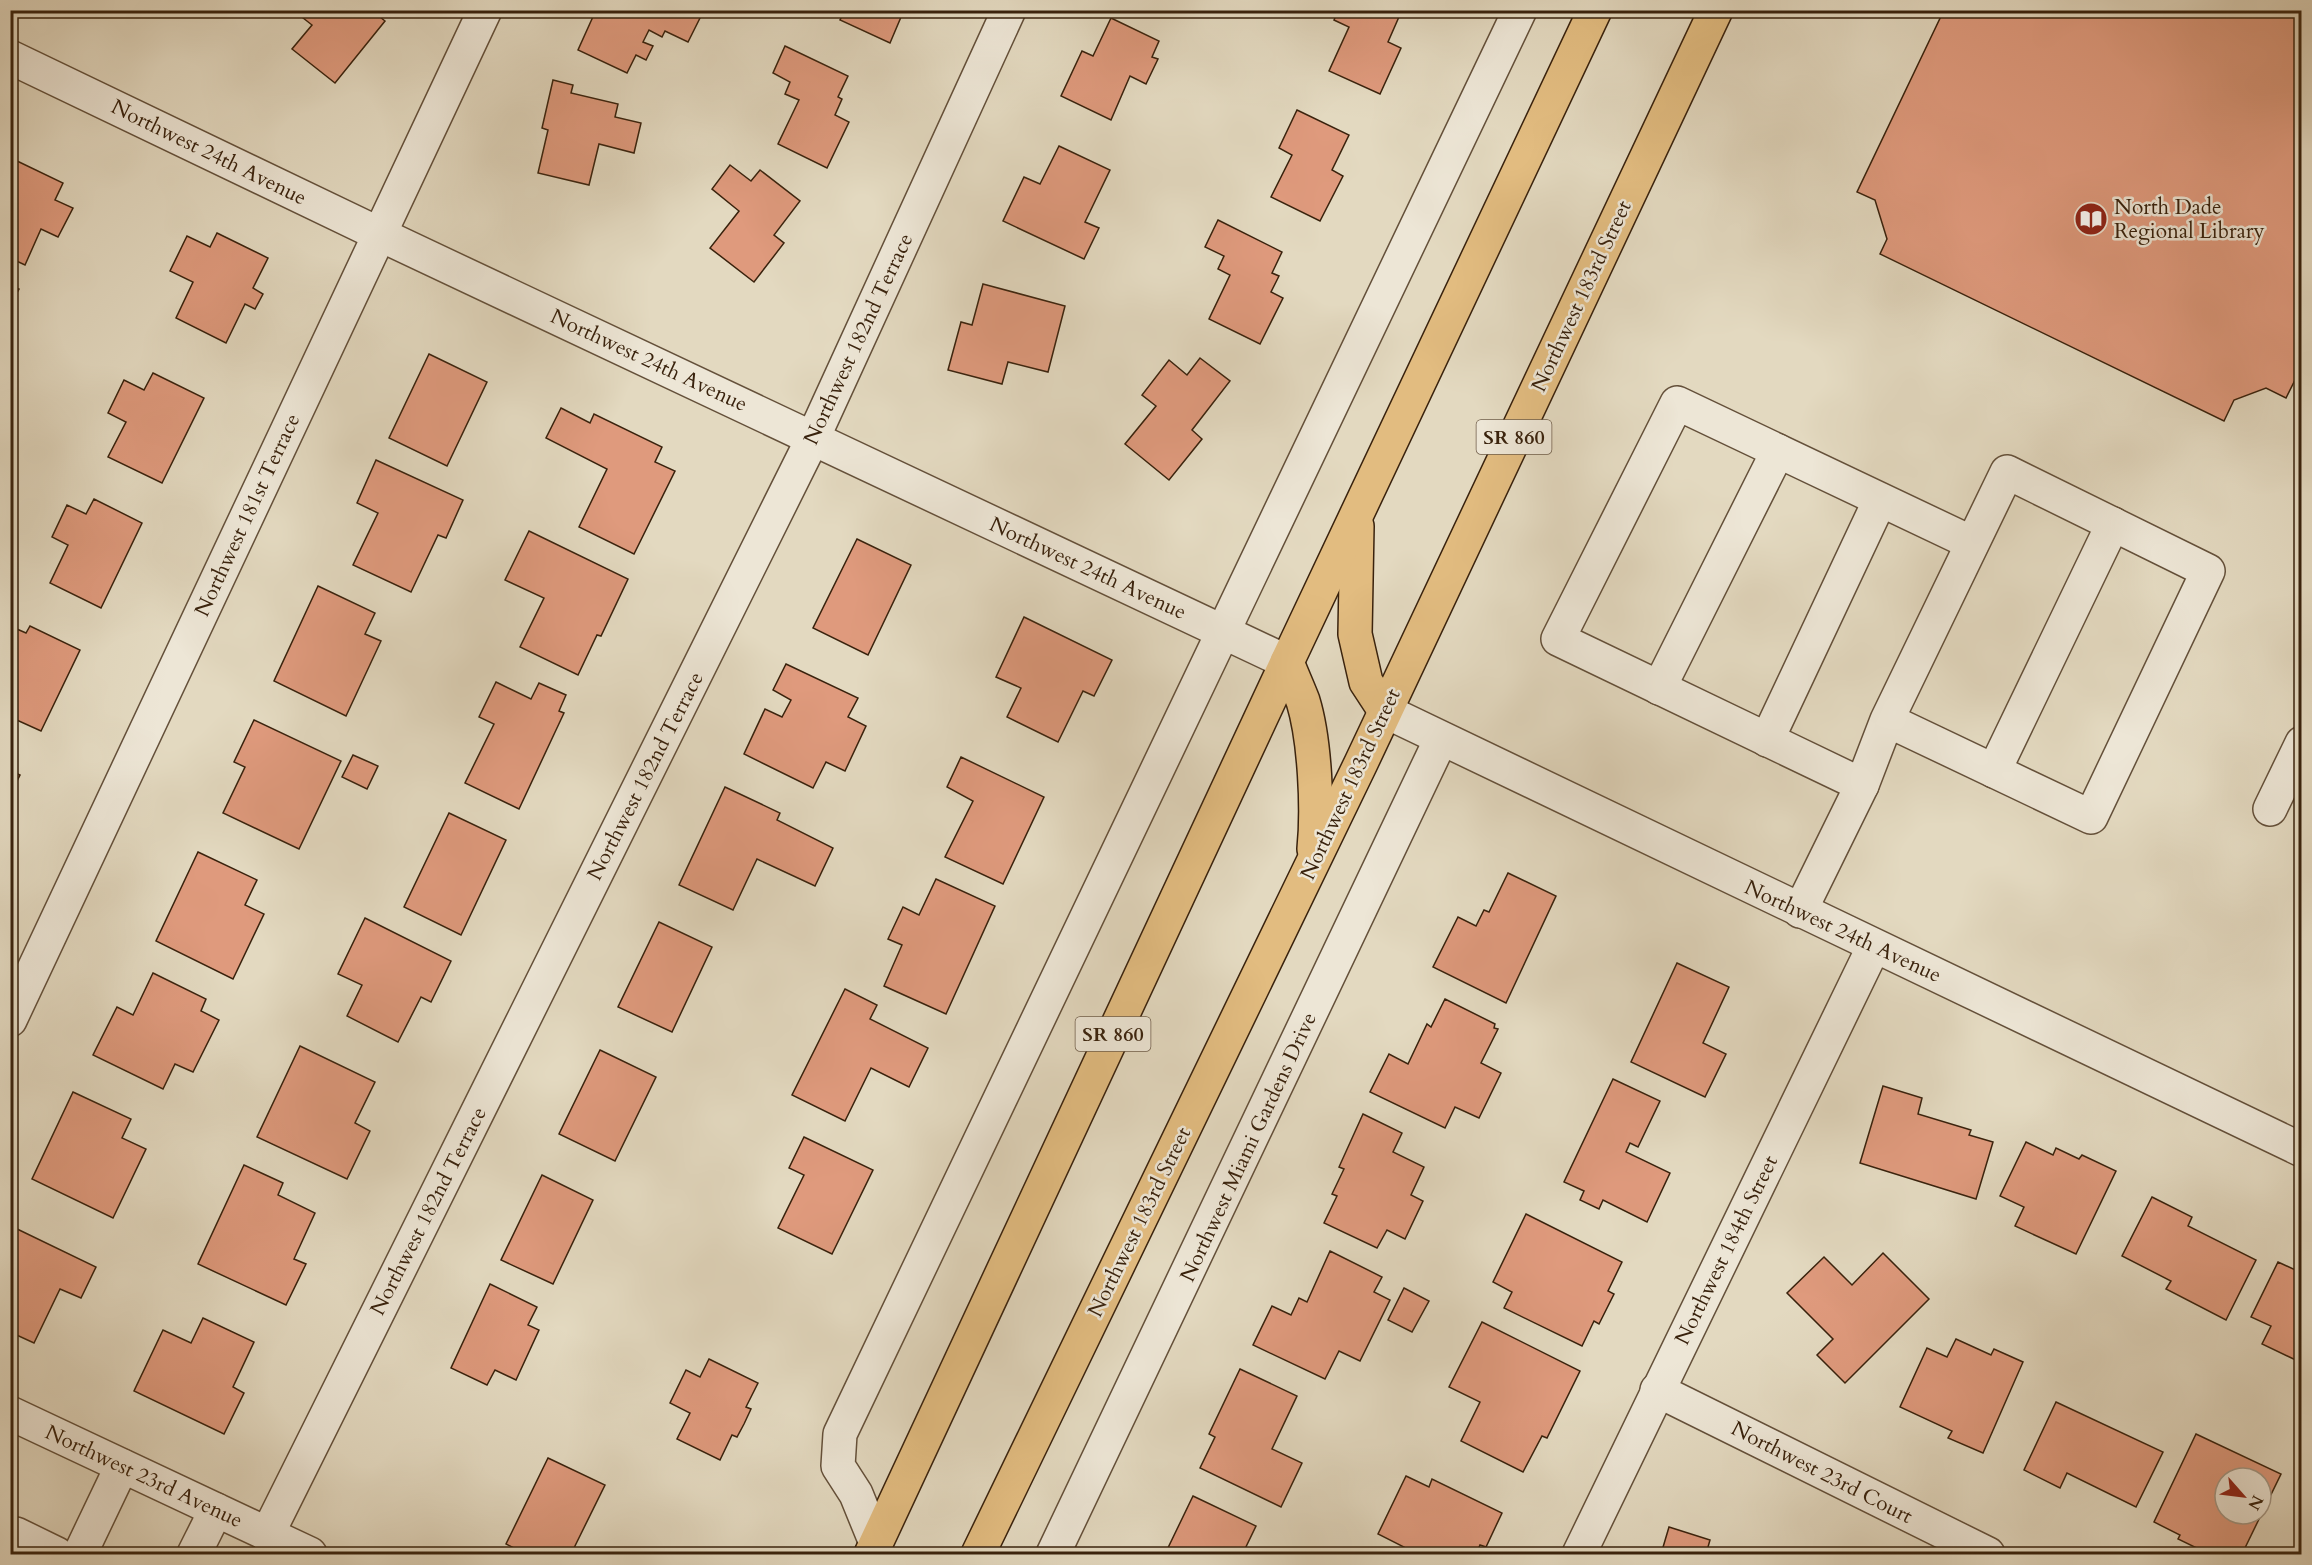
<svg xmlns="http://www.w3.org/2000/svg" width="2312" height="1565" font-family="Cardo,serif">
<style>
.building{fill:#df9a7d;stroke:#39220d;stroke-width:1.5;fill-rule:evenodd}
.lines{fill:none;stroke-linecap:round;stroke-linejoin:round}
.minor-casing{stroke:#64503a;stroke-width:36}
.major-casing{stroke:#39220d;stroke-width:36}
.minor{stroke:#ede6d6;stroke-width:33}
.major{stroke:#e2bc80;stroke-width:33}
.labels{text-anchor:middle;stroke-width:5;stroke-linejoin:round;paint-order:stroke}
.shield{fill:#ede6d6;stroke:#6f5d49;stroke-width:1.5}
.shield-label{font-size:20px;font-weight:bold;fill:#39220d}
.street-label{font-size:21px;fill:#39220d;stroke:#ede6d6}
.poi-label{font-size:21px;fill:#39220d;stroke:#ede6d6;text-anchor:start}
</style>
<rect width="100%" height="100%" fill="#e3d9c0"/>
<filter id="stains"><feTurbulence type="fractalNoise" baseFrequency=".00333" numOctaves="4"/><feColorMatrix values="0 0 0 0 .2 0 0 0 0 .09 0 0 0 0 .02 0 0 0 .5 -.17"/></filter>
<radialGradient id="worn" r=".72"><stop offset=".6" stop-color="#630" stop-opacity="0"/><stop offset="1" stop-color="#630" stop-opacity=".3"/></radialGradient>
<g class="building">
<path d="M 293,10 L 375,10 L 374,12 L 385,21 L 335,83 L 292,49 L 312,25 Z"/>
<path d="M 596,10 L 618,12 L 619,10 L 704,10 L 688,42 L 665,31 L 662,37 L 649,30 L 643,42 L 653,46 L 646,60 L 636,55 L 627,73 L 578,50 Z"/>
<path d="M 845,10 L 904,10 L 890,43 L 840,20 Z"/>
<path d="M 1338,10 L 1402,10 L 1388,42 L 1401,48 L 1380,94 L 1329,71 L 1349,27 L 1334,20 Z"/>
<path d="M 1944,10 L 2302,10 L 2302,366 L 2286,398 L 2266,388 L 2234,400 L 2224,421 L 1880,254 L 1887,239 L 1875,200 L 1857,192 Z"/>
<path d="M 1111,18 L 1159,41 L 1152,57 L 1158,59 L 1146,84 L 1130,76 L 1111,120 L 1061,96 L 1082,51 L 1093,56 Z"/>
<path d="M 785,46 L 848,76 L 838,97 L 842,99 L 835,115 L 849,122 L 827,168 L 778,144 L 799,100 L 785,94 L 790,82 L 773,73 Z"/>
<path d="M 553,80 L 573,85 L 571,93 L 618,104 L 615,117 L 641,123 L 634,153 L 599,144 L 589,185 L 538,173 L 548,130 L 542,128 Z"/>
<path d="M 1297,110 L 1349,135 L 1332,170 L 1343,176 L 1320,221 L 1271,197 L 1292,155 L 1279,148 Z"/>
<path d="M 1059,146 L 1110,170 L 1085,222 L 1099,228 L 1084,259 L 1003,221 L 1024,177 L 1040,184 Z"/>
<path d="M 15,160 L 63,183 L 55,200 L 73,208 L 58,237 L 41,229 L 25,265 L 10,258 L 10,170 Z"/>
<path d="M 730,165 L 751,181 L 760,170 L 800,201 L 774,235 L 784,243 L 754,282 L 710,248 L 739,211 L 712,189 Z"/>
<path d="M 1218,220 L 1282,252 L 1272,273 L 1279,276 L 1271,292 L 1283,298 L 1260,344 L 1209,319 L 1230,275 L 1218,269 L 1224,256 L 1205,247 Z"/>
<path d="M 217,233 L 268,258 L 253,288 L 263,294 L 255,309 L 245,304 L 226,343 L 176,318 L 193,282 L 170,271 L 187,236 L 210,247 Z"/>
<path d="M 983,284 L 1065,306 L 1048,372 L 1008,362 L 1002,384 L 948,370 L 961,322 L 972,325 Z"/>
<path d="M 10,285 L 19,289 L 10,306 Z"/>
<path d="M 429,354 L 487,382 L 447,466 L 389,438 Z"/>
<path d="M 1200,358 L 1230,381 L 1192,430 L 1202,439 L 1169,480 L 1125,444 L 1156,406 L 1142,395 L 1169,360 L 1187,375 Z"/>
<path d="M 153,373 L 204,398 L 162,483 L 108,457 L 126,422 L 108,413 L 124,380 L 144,390 Z"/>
<path d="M 561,408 L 590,423 L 594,414 L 662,447 L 655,462 L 675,471 L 634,554 L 579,527 L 607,469 L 546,438 Z"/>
<path d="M 376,460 L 463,500 L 446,538 L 438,535 L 411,592 L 353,565 L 378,513 L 357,503 Z"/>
<path d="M 94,499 L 142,523 L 101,608 L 50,583 L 68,545 L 52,537 L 67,505 L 86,514 Z"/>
<path d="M 529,531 L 628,579 L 601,636 L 597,635 L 578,675 L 520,647 L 544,598 L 505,580 Z"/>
<path d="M 857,539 L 911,565 L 868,655 L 813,628 Z"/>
<path d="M 318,586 L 375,613 L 365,634 L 381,641 L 346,716 L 274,681 Z"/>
<path d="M 1024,617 L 1112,660 L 1094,696 L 1083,691 L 1058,742 L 1007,717 L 1021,688 L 996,677 Z"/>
<path d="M 10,626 L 26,633 L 30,626 L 80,650 L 41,731 L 10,717 Z"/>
<path d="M 786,664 L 858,698 L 848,717 L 866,726 L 845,771 L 826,762 L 813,788 L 744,754 L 765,709 L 782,717 L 791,700 L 773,690 Z"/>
<path d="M 496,682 L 531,699 L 539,683 L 566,695 L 559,711 L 564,713 L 519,809 L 465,783 L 494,724 L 479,717 Z"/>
<path d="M 254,720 L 341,761 L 299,849 L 223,813 L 245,767 L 234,762 Z"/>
<path d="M 353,755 L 378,766 L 367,789 L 342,777 Z"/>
<path d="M 961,757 L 1044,797 L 1003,884 L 945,857 L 973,801 L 947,787 Z"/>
<path d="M 10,770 L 20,775 L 10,795 Z"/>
<path d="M 725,787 L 780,813 L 777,820 L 833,848 L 815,886 L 757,859 L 733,910 L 679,885 Z"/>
<path d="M 449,813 L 506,840 L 461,935 L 404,907 Z"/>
<path d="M 198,852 L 257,880 L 245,905 L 264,914 L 233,979 L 156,941 Z"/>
<path d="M 1508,873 L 1556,896 L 1506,1003 L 1433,967 L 1458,917 L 1476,926 L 1484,910 L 1489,912 Z"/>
<path d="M 936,879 L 995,906 L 946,1014 L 884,986 L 902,945 L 888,939 L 903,907 L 919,915 Z"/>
<path d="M 365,918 L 451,961 L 431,1002 L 421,997 L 398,1042 L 347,1016 L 362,985 L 338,974 Z"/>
<path d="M 659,922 L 712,947 L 672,1032 L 618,1007 Z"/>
<path d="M 1677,963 L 1729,987 L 1703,1043 L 1726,1054 L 1705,1097 L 1631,1062 Z"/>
<path d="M 153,973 L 206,999 L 201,1011 L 219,1020 L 193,1072 L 175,1064 L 163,1089 L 93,1055 L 117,1007 L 133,1015 Z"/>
<path d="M 845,989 L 877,1005 L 870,1019 L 928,1048 L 909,1087 L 871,1068 L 845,1121 L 792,1095 Z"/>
<path d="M 1445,999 L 1495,1024 L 1494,1028 L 1498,1029 L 1481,1063 L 1501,1073 L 1479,1118 L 1455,1107 L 1445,1128 L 1370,1092 L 1389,1054 L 1408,1064 L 1427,1024 L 1431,1027 Z"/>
<path d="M 300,1046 L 375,1082 L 355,1123 L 370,1131 L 347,1179 L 257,1137 Z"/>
<path d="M 600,1050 L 656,1077 L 615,1161 L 559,1134 Z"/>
<path d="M 1613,1079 L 1660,1101 L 1638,1147 L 1630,1143 L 1626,1152 L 1670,1173 L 1647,1222 L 1603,1200 L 1599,1209 L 1580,1200 L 1584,1191 L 1564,1182 Z"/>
<path d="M 1883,1086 L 1922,1098 L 1918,1114 L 1971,1130 L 1969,1135 L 1993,1142 L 1976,1199 L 1860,1163 Z"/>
<path d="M 73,1092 L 131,1119 L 122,1138 L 146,1149 L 113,1218 L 32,1179 Z"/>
<path d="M 1363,1114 L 1402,1133 L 1393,1152 L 1424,1167 L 1411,1195 L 1423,1201 L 1405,1239 L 1387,1230 L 1377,1248 L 1324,1223 L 1337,1196 L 1332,1194 L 1344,1169 L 1339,1167 Z"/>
<path d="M 804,1137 L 873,1170 L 832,1254 L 778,1228 L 804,1175 L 789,1168 Z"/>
<path d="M 2026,1142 L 2053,1155 L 2056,1148 L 2079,1159 L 2082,1155 L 2116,1171 L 2076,1254 L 2015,1226 L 2024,1207 L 2000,1196 Z"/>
<path d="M 244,1165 L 283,1183 L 278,1195 L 315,1213 L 294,1259 L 306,1264 L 286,1305 L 198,1264 Z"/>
<path d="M 542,1175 L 593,1200 L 553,1284 L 501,1260 Z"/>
<path d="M 2152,1197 L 2192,1217 L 2188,1226 L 2256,1260 L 2226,1320 L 2166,1289 L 2171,1281 L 2122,1256 Z"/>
<path d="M 1526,1214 L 1622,1262 L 1608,1291 L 1614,1294 L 1599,1324 L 1594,1321 L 1582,1346 L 1504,1308 L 1512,1292 L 1493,1282 Z"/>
<path d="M 13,1227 L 96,1267 L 81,1298 L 60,1289 L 34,1343 L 10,1332 L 10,1233 Z"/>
<path d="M 1330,1251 L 1382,1277 L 1374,1292 L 1390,1300 L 1360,1361 L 1339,1351 L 1325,1379 L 1253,1345 L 1272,1306 L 1291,1315 L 1299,1298 L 1307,1302 Z"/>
<path d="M 1883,1253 L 1929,1299 L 1845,1383 L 1817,1355 L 1833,1339 L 1787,1293 L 1824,1257 L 1852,1285 Z"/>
<path d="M 2278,1262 L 2302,1273 L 2302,1363 L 2262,1344 L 2271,1326 L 2251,1317 Z"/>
<path d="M 490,1284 L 537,1307 L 528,1325 L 539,1330 L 516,1380 L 495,1370 L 487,1385 L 451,1368 Z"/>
<path d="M 1404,1288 L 1429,1301 L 1412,1332 L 1388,1320 Z"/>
<path d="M 203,1318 L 254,1342 L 233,1387 L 244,1393 L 224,1434 L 134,1391 L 163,1330 L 191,1343 Z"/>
<path d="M 1482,1322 L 1580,1371 L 1547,1438 L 1542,1436 L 1523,1472 L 1461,1441 L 1480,1402 L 1449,1387 Z"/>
<path d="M 1956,1339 L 1991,1355 L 1994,1349 L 2023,1362 L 1983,1453 L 1948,1438 L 1952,1431 L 1900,1407 L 1927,1348 L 1947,1357 Z"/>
<path d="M 709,1359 L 758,1383 L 746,1407 L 751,1409 L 744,1424 L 737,1437 L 732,1435 L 720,1460 L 677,1439 L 690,1413 L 670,1403 L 686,1370 L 700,1377 Z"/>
<path d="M 1240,1369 L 1297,1396 L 1272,1449 L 1302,1463 L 1281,1507 L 1200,1468 L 1215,1437 L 1209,1434 Z"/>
<path d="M 2056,1402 L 2163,1452 L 2136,1507 L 2067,1473 L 2060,1488 L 2024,1470 Z"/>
<path d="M 2196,1434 L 2281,1474 L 2242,1554 L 2201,1554 L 2203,1551 L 2178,1539 L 2180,1535 L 2154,1522 ZM 2225,1478 L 2261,1478 L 2261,1514 L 2225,1514 Z"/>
<path d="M 548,1458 L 605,1485 L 571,1554 L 526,1554 L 506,1544 Z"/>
<path d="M 1406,1476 L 1429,1487 L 1432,1479 L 1502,1513 L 1486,1547 L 1480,1545 L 1476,1554 L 1401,1554 L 1404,1547 L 1378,1534 Z"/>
<path d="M 1193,1496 L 1256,1526 L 1243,1553 L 1247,1554 L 1165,1554 Z"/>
<path d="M 1669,1527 L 1710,1540 L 1706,1554 L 1661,1554 Z"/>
<path d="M 2302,1537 L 2302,1554 L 2293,1554 L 2296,1548 Z"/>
</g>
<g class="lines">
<g class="minor-casing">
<g id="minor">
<path d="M 10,57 L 379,234 L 1287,662"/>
<path d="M 1659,688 L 1778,451"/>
<path d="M 1385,711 L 2302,1150"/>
<path d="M 1767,740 L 1880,500"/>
<path d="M 1994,771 L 2113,524"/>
<path d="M 1862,785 L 1558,639 L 1677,403 L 1972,543"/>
<path d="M 2270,809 L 2302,743"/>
<path d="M 1800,911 L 1862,785 L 1887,720 L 2007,472 L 2208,571 L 2091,817 L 1887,720"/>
<path d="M 10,1020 L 485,10"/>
<path d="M 1657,1390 L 1988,1554"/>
<path d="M 10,1413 L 310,1554"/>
<path d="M 267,1535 L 813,438 L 1009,10"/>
<path d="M 10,1536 L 16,1534 L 57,1554"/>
<path d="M 876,1543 L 856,1494 L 838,1466 L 840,1434 L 1520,10"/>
<path d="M 80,1554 L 122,1466"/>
<path d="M 194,1554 L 216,1510"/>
<path d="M 1053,1554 L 1441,739"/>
<path d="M 1579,1554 L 1874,946"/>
</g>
</g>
<g class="major-casing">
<g id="major">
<path d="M 1357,526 L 1355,634 L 1366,682 L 1385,711"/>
<path d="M 1287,662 C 1292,675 1298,688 1303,701 C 1315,740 1318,809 1314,849"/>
<path d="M 871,1554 L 1287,662 L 1595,10"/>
<path d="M 978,1554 L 1361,763 L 1716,10"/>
</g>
</g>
<use href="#minor" class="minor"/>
<use href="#major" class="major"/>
</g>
<defs>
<g id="library-disc" transform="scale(1.725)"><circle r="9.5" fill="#8f2418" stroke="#ede6d6"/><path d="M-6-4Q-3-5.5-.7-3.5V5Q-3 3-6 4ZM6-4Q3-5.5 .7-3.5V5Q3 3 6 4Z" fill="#fff"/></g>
</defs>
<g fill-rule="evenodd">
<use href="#library-disc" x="2091" y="219"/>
</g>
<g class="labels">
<g class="shield">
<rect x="1476.5" y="420" width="75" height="34" rx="4.5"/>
<rect x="1075.5" y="1017" width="75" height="34" rx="4.5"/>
</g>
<g class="shield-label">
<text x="1514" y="444">SR 860</text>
<text x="1113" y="1041">SR 860</text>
</g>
<g class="street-label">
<text transform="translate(209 152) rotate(26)" y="7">Northwest 24th Avenue</text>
<text transform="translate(1581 296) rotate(-65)" y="7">Northwest 183rd Street</text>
<text transform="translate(858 339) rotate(-65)" y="7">Northwest 182nd Terrace</text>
<text transform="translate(649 360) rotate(25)" y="7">Northwest 24th Avenue</text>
<text transform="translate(247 515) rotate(-65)" y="7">Northwest 181st Terrace</text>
<text transform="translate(1088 568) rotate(25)" y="7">Northwest 24th Avenue</text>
<text transform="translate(645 776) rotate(-63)" y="7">Northwest 182nd Terrace</text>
<text transform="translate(1350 784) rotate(-65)" y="7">Northwest 183rd Street</text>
<text transform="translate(1843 931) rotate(25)" y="7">Northwest 24th Avenue</text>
<text transform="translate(1248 1147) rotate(-65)" y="7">Northwest Miami Gardens Drive</text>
<text transform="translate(428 1211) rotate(-63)" y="7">Northwest 182nd Terrace</text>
<text transform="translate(1139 1222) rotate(-64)" y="7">Northwest 183rd Street</text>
<text transform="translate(1726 1250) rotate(-64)" y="7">Northwest 184th Street</text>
<text transform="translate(1822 1472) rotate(27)" y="7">Northwest 23rd Court</text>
<text transform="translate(144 1476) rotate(25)" y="7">Northwest 23rd Avenue</text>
</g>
<g class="poi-label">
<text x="2114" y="214">North Dade<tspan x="2114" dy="24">Regional Library</tspan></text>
</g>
</g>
<rect width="2312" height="1565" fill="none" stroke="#e3d9c0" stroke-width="36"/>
<rect x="12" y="12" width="2288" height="1541" fill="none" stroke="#39220d" stroke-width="3"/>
<rect x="18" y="18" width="2276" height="1529" fill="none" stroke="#39220d" stroke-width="1.5"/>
<g transform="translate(2243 1496) rotate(118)"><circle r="28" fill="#ede6d6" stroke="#a59886" stroke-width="1.5"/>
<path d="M0-4.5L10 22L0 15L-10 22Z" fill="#8f2418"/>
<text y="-9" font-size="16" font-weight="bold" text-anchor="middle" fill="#39220d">N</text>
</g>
<rect width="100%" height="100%" filter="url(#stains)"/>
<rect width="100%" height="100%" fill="url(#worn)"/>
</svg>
